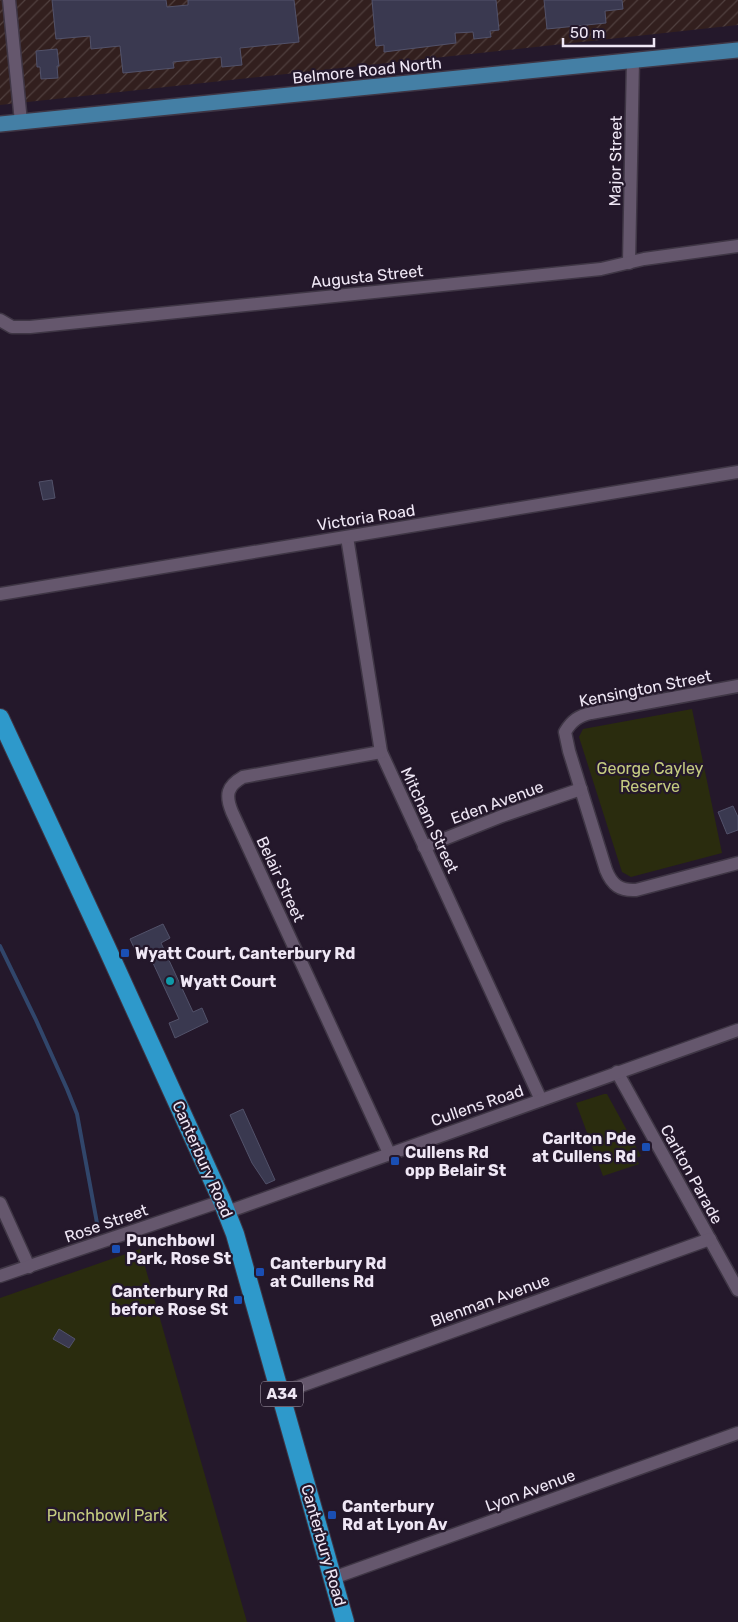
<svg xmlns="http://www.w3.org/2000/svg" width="738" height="1622" font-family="Rubik,sans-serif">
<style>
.industrial{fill:url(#industrial-furrows)}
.green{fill:#2a2c0e}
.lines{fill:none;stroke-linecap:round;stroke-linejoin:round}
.stream{stroke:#31466b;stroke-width:4}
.building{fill:#3a3950;stroke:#52526a}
.minor-casing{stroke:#3f3645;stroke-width:15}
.major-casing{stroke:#3f3645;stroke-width:18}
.highway-casing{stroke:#3f3645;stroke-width:20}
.minor{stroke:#65576d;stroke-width:12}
.major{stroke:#447fa5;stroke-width:15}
.highway{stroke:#2e99cb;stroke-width:18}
.transit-dot{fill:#1a4fb4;stroke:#24182b;stroke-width:2}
.culture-dot{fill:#0f9aa8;stroke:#24182b;stroke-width:2}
.labels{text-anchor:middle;stroke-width:4.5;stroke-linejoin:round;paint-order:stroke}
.shield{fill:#24182b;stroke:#b2a9b8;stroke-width:1}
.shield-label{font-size:15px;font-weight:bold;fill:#efe7f5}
.street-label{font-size:16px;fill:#efe7f5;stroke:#24182b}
.park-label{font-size:16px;fill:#c5cc80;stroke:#24182b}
.poi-label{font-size:16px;font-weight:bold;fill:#efe7f5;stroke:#24182b;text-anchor:start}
</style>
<defs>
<pattern id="industrial-furrows" width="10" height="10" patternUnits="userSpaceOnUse" patternTransform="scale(1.25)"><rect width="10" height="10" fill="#321f1e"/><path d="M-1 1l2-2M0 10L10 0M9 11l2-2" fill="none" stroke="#50403f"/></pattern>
</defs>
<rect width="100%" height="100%" fill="#24182b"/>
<path class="industrial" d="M 0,0 L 738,0 L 738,25 L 0,105 Z"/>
<g class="green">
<path d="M 692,709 L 722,853 L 631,877 L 622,872 L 579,737 L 583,729 Z"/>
<path d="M 604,1094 L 607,1094 L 641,1156 L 636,1158 L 639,1164 L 603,1176 L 576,1103 Z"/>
<path d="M 140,1249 L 247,1622 L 0,1622 L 0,1298 Z"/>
</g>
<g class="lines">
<path class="stream" d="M 0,946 L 36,1020 L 67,1089 L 77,1114 L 97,1223"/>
</g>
<g class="building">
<path d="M 52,0 L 166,0 L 167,7 L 188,5 L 188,0 L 294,0 L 299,42 L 240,48 L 242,65 L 222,67 L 221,57 L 173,62 L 174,68 L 123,73 L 120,46 L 91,49 L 90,36 L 56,39 Z"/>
<path d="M 372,0 L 496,0 L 499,30 L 490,31 L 491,37 L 474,39 L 473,32 L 455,33 L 456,43 L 384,52 L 384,45 L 376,46 Z"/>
<path d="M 544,0 L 622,0 L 623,9 L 605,11 L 606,23 L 547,29 Z"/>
<path d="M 57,49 L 59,66 L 57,66 L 58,78 L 41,79 L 40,67 L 37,67 L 36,51 Z"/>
<path d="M 52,480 L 55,498 L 43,500 L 39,482 Z"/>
<path d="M 733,806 L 738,817 L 738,830 L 727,834 L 718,812 Z"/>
<path d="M 163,924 L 170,938 L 161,943 L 193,1012 L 202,1008 L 208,1022 L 175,1038 L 169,1023 L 179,1019 L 147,950 L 137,954 L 130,939 Z"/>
<path d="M 243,1109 L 275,1180 L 266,1184 L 252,1163 L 230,1115 Z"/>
<path d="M 59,1329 L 75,1339 L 69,1348 L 53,1339 Z"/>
</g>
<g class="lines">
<g class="minor-casing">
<g id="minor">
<path d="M 9,0 L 21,122"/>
<path d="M 629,263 L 633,60"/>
<path d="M 0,320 L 12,327 L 30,327 L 601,269 L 644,259 L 738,246"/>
<path d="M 347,537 L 381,752 L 541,1100"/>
<path d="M 0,594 L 738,472"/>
<path d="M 738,686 L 591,713 C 579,716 572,720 565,732 L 569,751 L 606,870 C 612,885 620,891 636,890 L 738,863"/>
<path d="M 381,752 L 243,777 C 227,786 225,795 232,812 L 389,1153"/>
<path d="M 424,847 L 502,816 L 581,789"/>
<path d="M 617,1072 L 738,1290"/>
<path d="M 0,1203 L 29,1267"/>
<path d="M 227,1212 L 738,1030"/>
<path d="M 0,1276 L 222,1201"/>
<path d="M 281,1393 L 710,1239"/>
<path d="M 333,1578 L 738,1433"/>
</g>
</g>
<g class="major-casing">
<path id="major" d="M 0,124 L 738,50"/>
</g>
<g class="highway-casing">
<path id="highway" d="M 0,718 L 106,946 L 222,1201 L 235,1234 L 345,1622"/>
</g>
<use href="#minor" class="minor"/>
<use href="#major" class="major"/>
<use href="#highway" class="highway"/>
</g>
<g class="transit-dot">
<rect x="120" y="948" width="10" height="10" rx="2.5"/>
<rect x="641" y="1142" width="10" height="10" rx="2.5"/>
<rect x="390" y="1156" width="10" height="10" rx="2.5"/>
<rect x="111" y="1244" width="10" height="10" rx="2.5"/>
<rect x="255" y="1267" width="10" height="10" rx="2.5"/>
<rect x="233" y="1295" width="10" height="10" rx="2.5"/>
<rect x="327" y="1510" width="10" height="10" rx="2.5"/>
</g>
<circle class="culture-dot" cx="170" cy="981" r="5"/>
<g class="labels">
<rect class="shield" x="261" y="1381.5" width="42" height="25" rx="4"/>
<g class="shield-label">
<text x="282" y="1399">A34</text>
</g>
<g class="street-label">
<text transform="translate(367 70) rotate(-6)" y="6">Belmore Road North</text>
<text transform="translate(615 161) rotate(-89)" y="6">Major Street</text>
<text transform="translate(367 276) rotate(-6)" y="6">Augusta Street</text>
<text transform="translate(366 517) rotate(-9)" y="6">Victoria Road</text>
<text transform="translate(645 688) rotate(-11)" y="6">Kensington Street</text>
<text transform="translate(497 802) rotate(-20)" y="6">Eden Avenue</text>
<text transform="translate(430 820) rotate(65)" y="6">Mitcham Street</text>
<text transform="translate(281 879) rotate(65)" y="6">Belair Street</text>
<text transform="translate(477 1105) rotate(-19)" y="6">Cullens Road</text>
<text transform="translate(203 1159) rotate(66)" y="6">Canterbury Road</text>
<text transform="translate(692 1174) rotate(61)" y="6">Carlton Parade</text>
<text transform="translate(106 1223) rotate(-19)" y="6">Rose Street</text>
<text transform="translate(490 1300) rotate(-20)" y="6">Blenman Avenue</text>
<text transform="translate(530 1490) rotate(-20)" y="6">Lyon Avenue</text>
<text transform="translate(324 1545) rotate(74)" y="6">Canterbury Road</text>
</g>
<g class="park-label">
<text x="650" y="774">George Cayley<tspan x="650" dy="18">Reserve</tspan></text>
<text x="107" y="1521">Punchbowl Park</text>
</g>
<g class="poi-label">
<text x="135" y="959">Wyatt Court, Canterbury Rd</text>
<text x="180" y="987">Wyatt Court</text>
<text x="636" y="1144" text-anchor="end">Carlton Pde<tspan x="636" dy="18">at Cullens Rd</tspan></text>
<text x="405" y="1158">Cullens Rd<tspan x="405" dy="18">opp Belair St</tspan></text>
<text x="126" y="1246">Punchbowl<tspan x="126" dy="18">Park, Rose St</tspan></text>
<text x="270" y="1269">Canterbury Rd<tspan x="270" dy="18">at Cullens Rd</tspan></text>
<text x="228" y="1297" text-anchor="end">Canterbury Rd<tspan x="228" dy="18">before Rose St</tspan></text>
<text x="342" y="1512">Canterbury<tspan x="342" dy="18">Rd at Lyon Av</tspan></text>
</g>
</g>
<path d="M563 38v8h91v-8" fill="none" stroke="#efe7f5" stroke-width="2.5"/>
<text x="570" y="38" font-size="15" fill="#efe7f5" stroke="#24182b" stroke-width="4" paint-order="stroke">50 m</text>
</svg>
